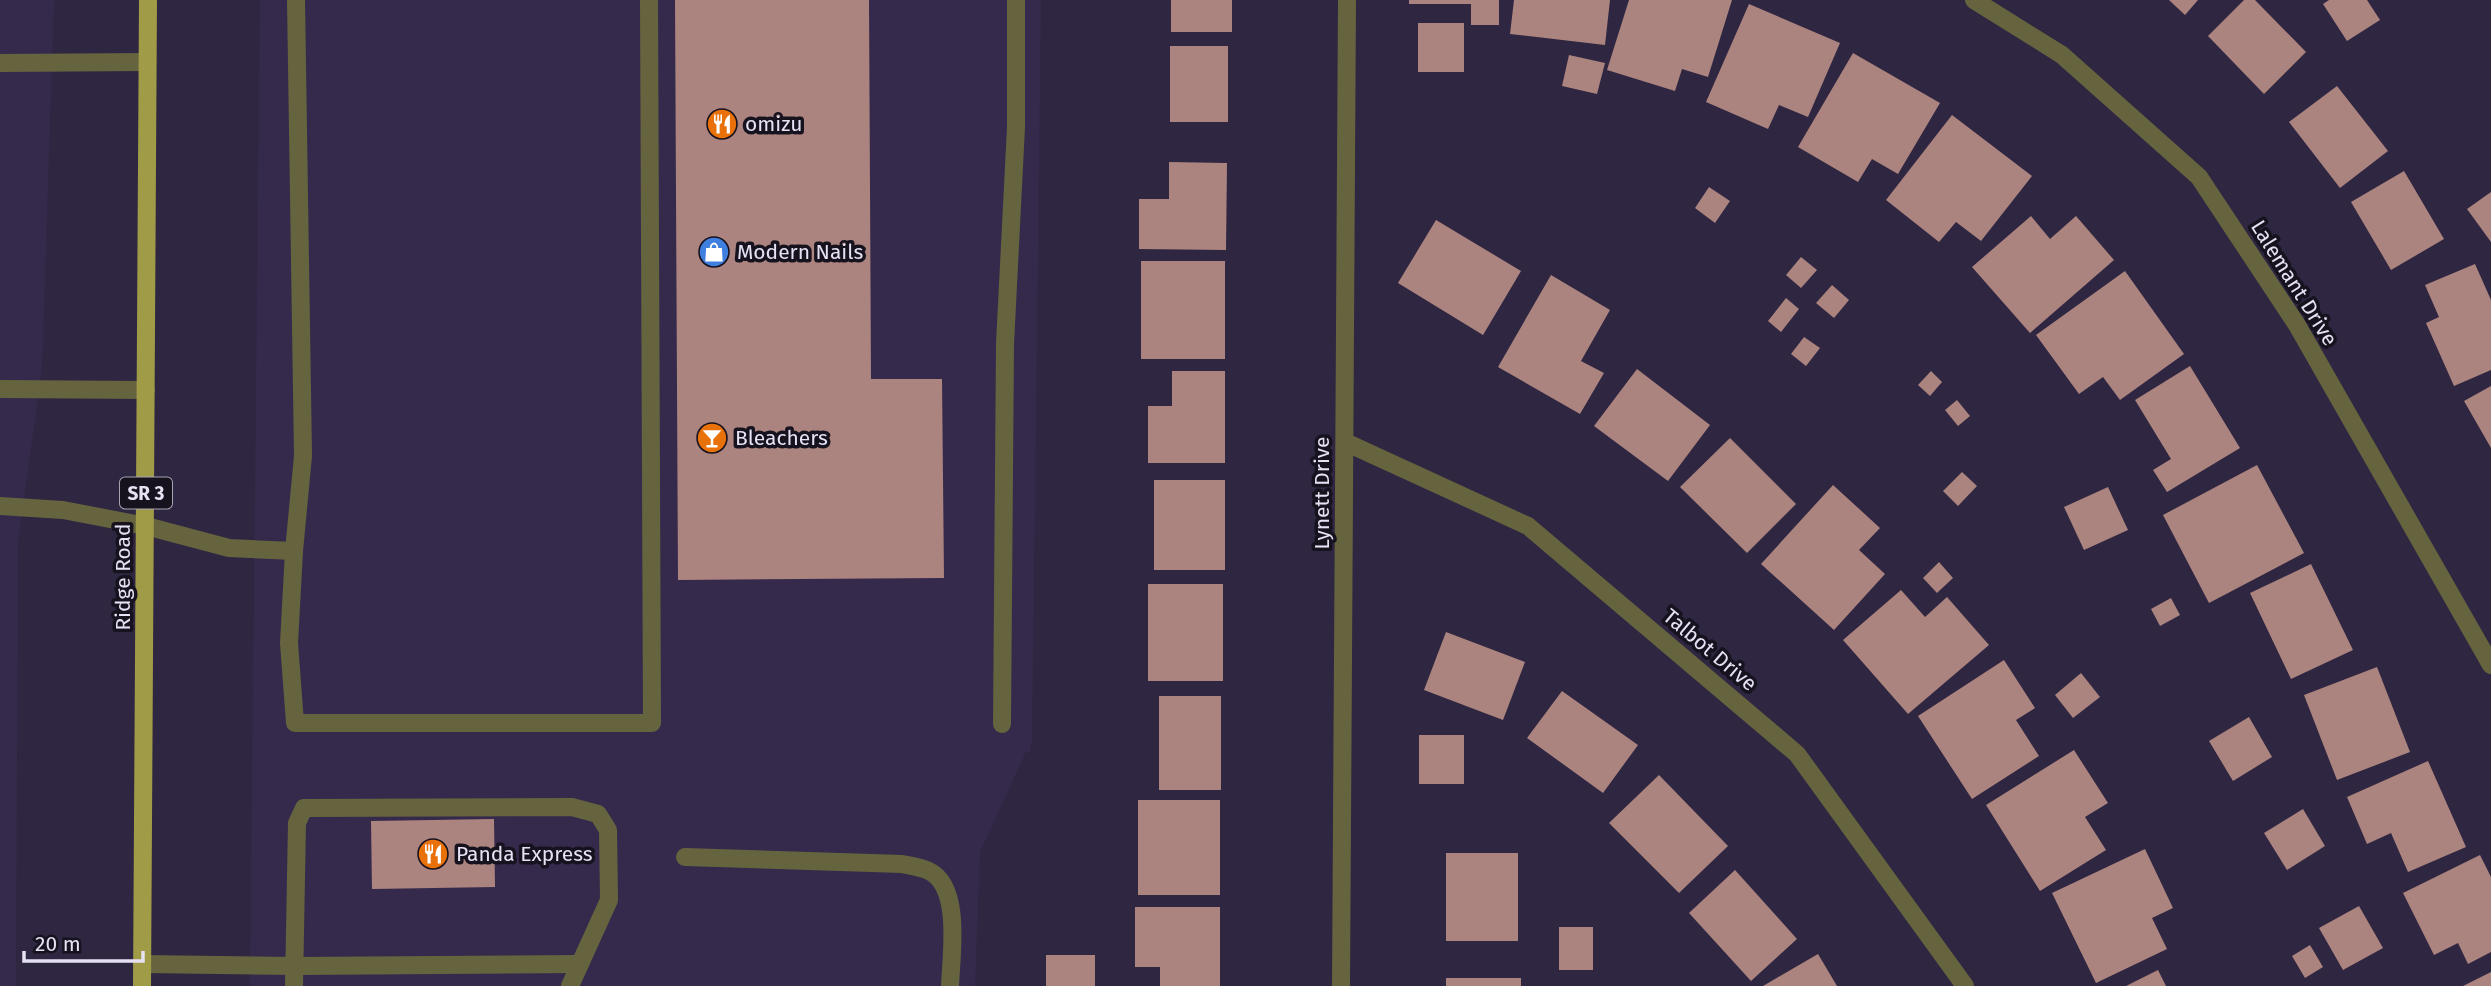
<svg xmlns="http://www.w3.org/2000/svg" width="2491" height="986" font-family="'Fira Sans',sans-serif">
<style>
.built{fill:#362a4c}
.building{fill:#ac847f}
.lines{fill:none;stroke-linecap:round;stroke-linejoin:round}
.minor{stroke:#66643e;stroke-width:18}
.major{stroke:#a09b47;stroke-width:18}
.labels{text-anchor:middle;stroke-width:7;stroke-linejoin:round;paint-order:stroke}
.shield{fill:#16121e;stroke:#a8a3b3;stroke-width:2}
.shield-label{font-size:19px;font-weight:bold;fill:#e6e1f3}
.poi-label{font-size:21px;fill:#e6e1f3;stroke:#16121e;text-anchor:start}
.street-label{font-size:21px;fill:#e6e1f3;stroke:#16121e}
</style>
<rect width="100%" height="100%" fill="#2f2641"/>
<g class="built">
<path d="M 0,0 L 54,0 L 42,368 L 18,542 L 16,986 L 0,986 Z"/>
<path d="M 260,0 L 1041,0 L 1032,739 L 1030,752 L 1026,752 L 980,852 L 975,986 L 250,986 Z"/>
</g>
<g class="building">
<path d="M 675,0 L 869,0 L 871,379 L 942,379 L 944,578 L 678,580 Z"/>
<rect x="1171" y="0" width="61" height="32"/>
<path d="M 1409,0 L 1499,0 L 1499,25 L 1471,25 L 1471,4 L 1409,4 Z"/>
<path d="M 1514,0 L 1610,0 L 1605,45 L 1510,34 Z"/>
<path d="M 1629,0 L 1732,0 L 1708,77 L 1682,69 L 1675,91 L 1607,70 Z"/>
<path d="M 2169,0 L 2198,0 L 2185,15 Z"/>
<path d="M 2244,0 L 2255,0 L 2306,52 L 2264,94 L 2208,36 Z"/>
<path d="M 2329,0 L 2367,0 L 2380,20 L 2347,41 L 2323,4 Z"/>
<path d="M 1749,4 L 1840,43 L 1808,117 L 1779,105 L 1768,129 L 1706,102 Z"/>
<rect x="1418" y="23" width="46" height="49"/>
<rect x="1170" y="46" width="58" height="76"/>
<path d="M 1853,53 L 1940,103 L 1898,174 L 1872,159 L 1858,182 L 1798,147 Z"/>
<path d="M 1569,55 L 1605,63 L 1597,94 L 1562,86 Z"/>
<path d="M 2337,86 L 2388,151 L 2340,188 L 2289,122 Z"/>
<path d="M 1952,115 L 2032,176 L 1981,241 L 1956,222 L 1939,242 L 1886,200 Z"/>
<path d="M 1169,162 L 1227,163 L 1226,250 L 1139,249 L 1139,199 L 1169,199 Z"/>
<path d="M 2404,171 L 2444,239 L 2391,270 L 2351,202 Z"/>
<path d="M 1709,187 L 1730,201 L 1715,223 L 1695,208 Z"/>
<path d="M 2491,192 L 2491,242 L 2467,209 Z"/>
<path d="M 2031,216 L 2050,239 L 2076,216 L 2114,260 L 2030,333 L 1972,267 Z"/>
<path d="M 1436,220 L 1521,271 L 1483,335 L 1398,283 Z"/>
<path d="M 1801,257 L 1817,270 L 1801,288 L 1786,275 Z"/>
<rect x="1141" y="261" width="84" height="98"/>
<path d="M 2475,264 L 2491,300 L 2491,370 L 2454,386 L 2426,323 L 2439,317 L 2425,285 Z"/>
<path d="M 2125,271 L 2184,354 L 2120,400 L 2103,377 L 2079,394 L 2036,335 Z"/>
<path d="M 1551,275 L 1610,310 L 1581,361 L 1604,373 L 1580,414 L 1498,367 Z"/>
<path d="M 1832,285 L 1849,300 L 1834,318 L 1816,303 Z"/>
<path d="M 1786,298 L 1799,309 L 1781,332 L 1768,321 Z"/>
<path d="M 1804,337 L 1820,348 L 1806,366 L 1791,354 Z"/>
<path d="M 2190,366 L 2240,448 L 2167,492 L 2153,470 L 2171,459 L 2135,400 Z"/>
<path d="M 1637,369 L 1710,425 L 1668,481 L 1594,426 Z"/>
<path d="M 1172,371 L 1225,371 L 1225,463 L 1148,463 L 1148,406 L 1172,406 Z"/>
<path d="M 1931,371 L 1942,382 L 1930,396 L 1918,385 Z"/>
<path d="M 2491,386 L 2491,448 L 2464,401 Z"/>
<path d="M 1957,400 L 1970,416 L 1958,426 L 1945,410 Z"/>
<path d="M 1730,438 L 1796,504 L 1747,553 L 1680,487 Z"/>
<path d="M 2257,465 L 2304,553 L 2209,603 L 2163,515 Z"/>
<path d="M 1962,472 L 1977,486 L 1958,506 L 1943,491 Z"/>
<rect x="1154" y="480" width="71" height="90"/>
<path d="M 1833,485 L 1880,528 L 1859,550 L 1885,574 L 1834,630 L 1761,564 Z"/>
<path d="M 2108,487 L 2128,530 L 2084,550 L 2064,507 Z"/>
<path d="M 1939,562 L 1953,578 L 1937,593 L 1923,578 Z"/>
<path d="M 2311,564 L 2353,650 L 2291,679 L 2250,593 Z"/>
<rect x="1148" y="584" width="75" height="97"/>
<path d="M 1901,590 L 1925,617 L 1947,597 L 1989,645 L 1908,714 L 1843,640 Z"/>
<path d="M 2171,598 L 2180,615 L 2160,626 L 2151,609 Z"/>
<path d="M 1446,632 L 1525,662 L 1503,720 L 1424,690 Z"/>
<path d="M 2004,660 L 2035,708 L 2016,720 L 2039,756 L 1972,799 L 1918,716 Z"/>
<path d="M 2377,667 L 2410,752 L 2337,780 L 2304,695 Z"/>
<path d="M 2081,673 L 2100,697 L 2073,718 L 2055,695 Z"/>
<path d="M 1562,691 L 1638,745 L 1603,793 L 1527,738 Z"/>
<rect x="1159" y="696" width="62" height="94"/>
<path d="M 2249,717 L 2272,757 L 2233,781 L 2209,741 Z"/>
<rect x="1419" y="735" width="45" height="49"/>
<path d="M 2074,750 L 2108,803 L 2085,817 L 2106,850 L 2040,891 L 1986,805 Z"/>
<path d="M 2428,761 L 2466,847 L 2408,872 L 2391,833 L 2367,844 L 2347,797 Z"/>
<path d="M 1659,775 L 1728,846 L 1679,893 L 1609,823 Z"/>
<rect x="1138" y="800" width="82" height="95"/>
<path d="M 2303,809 L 2325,846 L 2287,870 L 2264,833 Z"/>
<path d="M 494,819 L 495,887 L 372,889 L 371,821 Z"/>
<path d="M 2145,849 L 2173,908 L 2152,918 L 2167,949 L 2096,983 L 2052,893 Z"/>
<rect x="1446" y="853" width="72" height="88"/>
<path d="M 2480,855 L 2491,877 L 2491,952 L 2468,964 L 2458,943 L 2434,955 L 2403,893 Z"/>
<path d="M 1735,870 L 1797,939 L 1751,981 L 1689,913 Z"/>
<path d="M 2359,906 L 2383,948 L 2343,970 L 2319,928 Z"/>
<path d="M 1135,907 L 1220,907 L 1220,986 L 1160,986 L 1160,967 L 1135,967 Z"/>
<rect x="1559" y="927" width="34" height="43"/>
<path d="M 2310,945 L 2323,967 L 2305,978 L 2292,956 Z"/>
<path d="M 1818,954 L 1837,986 L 1763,986 Z"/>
<rect x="1046" y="955" width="49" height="31"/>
<path d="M 2158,970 L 2166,986 L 2126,986 Z"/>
<path d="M 2491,972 L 2491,986 L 2463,986 Z"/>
<rect x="1446" y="978" width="75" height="8"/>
</g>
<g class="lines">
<g class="minor">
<path d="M 296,0 L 303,456 L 294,551 L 289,643 L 295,723 L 652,723 L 649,0"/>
<path d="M 1974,0 L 2062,55 L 2199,177 L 2297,325 L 2491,665"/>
<path d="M 0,63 L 147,62"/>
<path d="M 0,389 L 146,390"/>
<path d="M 1345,442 L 1528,526 L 1797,754 L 1965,986"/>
<path d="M 0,506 L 63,510 L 146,526 L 229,548 L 294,551"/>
<path d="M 1002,724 L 1005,344 L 1016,127 L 1016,0"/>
<path d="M 685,857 L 902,864 C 911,866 921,867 929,871 C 962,887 951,956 950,986"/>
<path d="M 142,964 L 295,966 L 580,964"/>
<path d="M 294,986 L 297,823 L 304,808 L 572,807 L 598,814 L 608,830 L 609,900 L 570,986"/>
<path d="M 1341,986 L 1347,0"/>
</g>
<path class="major" d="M 142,986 L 148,0"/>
</g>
<defs>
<g id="restaurant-disc" transform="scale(1.575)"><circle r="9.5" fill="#e8710a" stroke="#16121e"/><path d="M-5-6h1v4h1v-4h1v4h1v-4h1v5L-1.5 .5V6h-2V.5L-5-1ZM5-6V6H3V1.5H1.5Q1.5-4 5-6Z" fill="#fff"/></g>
<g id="shop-disc" transform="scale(1.575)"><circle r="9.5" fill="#3f7fe0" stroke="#16121e"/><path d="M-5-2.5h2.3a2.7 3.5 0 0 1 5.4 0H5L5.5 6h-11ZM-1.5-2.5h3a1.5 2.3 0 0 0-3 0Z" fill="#fff"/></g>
<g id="bar-disc" transform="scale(1.575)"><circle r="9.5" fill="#e8710a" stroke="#16121e"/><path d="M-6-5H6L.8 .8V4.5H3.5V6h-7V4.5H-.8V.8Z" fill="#fff"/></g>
</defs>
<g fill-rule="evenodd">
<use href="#restaurant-disc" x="722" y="124"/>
<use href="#shop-disc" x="714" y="252"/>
<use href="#bar-disc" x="712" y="438"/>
<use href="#restaurant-disc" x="433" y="854"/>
</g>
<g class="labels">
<rect class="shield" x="120" y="477.5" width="52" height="31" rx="5"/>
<g class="shield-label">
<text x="146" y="500">SR 3</text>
</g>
<g class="poi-label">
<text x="745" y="131">omizu</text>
<text x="737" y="259">Modern Nails</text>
<text x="735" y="445">Bleachers</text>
<text x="456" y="861">Panda Express</text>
</g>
<g class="street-label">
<text transform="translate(2294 283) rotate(58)" y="7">Lalemant Drive</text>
<text transform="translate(1322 493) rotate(-90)" y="7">Lynett Drive</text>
<text transform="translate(123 577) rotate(-90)" y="7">Ridge Road</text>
<text transform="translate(1710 650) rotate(40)" y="7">Talbot Drive</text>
</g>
</g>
<path d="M24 951v10h119v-10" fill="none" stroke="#e6e1f3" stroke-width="3.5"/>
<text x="35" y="951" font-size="21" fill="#e6e1f3" stroke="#16121e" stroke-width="5" paint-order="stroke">20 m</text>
</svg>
